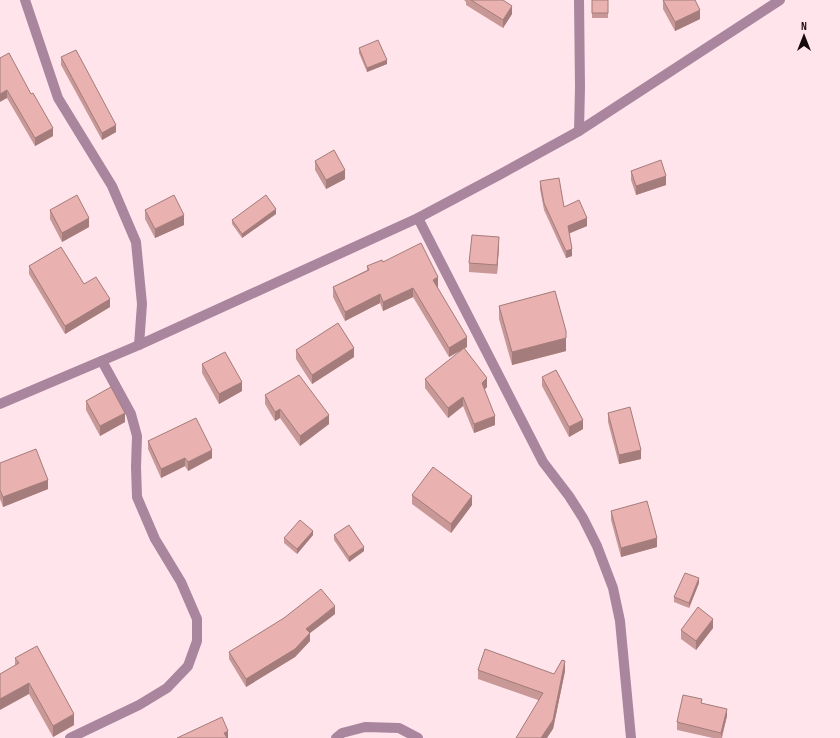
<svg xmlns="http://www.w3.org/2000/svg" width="840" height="738" font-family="'Sofia Sans Condensed',sans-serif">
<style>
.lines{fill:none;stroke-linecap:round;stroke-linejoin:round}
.minor{stroke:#a9859e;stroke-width:10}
.tertiary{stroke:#a9859e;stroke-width:10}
.wall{fill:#c89897}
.shaded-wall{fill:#a37c7b}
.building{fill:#e9b1b0;stroke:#a37c7b}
</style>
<rect width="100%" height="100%" fill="#ffe4eb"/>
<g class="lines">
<g class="minor">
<path d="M 25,0 L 58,98 L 112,186 L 136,242 L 142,304 L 139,345"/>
<path d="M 579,0 L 580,87 L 579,131"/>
<path d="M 418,218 L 543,462 L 569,496 L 583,518 L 597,546 L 613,588 L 620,621 L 631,738"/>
<path d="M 70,738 L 139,705 L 167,688 L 188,666 L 197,641 L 197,619 L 181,582 L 155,539 L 137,497 L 136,467 L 137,436 L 131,414 L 102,361"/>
<path d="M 336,738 L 342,733 L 365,727 L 399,728 L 418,738"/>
</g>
<path class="tertiary" d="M 0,404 L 139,345 L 418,218 L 499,175 L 579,131 L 780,0"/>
</g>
<g class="wall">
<path d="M 464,0 L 503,0 L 512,14 L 503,28 L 466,5 L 466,2 Z"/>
<rect x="592" y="0" width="16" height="18"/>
<path d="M 663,0 L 700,19 L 675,31 L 663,9 Z"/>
<path d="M 359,48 L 387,64 L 367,72 L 359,53 Z"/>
<path d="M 61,57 L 116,132 L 102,140 L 61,65 Z"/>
<path d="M 0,58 L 53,136 L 35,146 L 7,98 Z"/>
<path d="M 315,161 L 345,179 L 326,189 L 315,170 Z"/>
<path d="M 631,171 L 666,185 L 636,195 L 631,180 Z"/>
<path d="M 540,181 L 564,207 L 587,226 L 569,233 L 572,256 L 566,258 L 544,210 L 540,189 Z"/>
<path d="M 50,210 L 89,227 L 62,242 L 50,219 Z"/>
<path d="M 145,210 L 184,225 L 155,238 L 145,219 Z"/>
<path d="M 276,214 L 242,238 L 232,224 L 232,220 Z"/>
<path d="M 499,246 L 497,274 L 469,272 L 469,263 Z"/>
<path d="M 383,262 L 438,287 L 437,287 L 467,347 L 449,357 L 413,297 L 383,311 L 380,303 L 345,321 L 333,297 L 333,287 L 367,270 L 367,266 Z"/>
<path d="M 29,266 L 84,284 L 110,307 L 65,334 L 29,274 Z"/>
<path d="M 499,306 L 566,351 L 512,365 L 499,319 Z"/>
<path d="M 296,350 L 354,357 L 312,384 L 296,359 Z"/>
<path d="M 202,364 L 242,391 L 219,404 L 202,373 Z"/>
<path d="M 542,377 L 583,429 L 569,437 L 542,386 Z"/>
<path d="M 425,379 L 487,387 L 484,390 L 495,425 L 474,433 L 463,406 L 448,418 L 425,388 Z"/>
<path d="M 265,395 L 329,424 L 300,446 L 280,418 L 275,421 L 265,404 Z"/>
<path d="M 86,401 L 125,422 L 100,436 L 86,410 Z"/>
<path d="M 608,413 L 641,459 L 619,464 L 608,422 Z"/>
<path d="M 148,441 L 212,458 L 188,471 L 185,466 L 161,478 L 148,449 Z"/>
<path d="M 0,463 L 48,489 L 3,507 L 0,499 Z"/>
<path d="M 412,495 L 472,505 L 451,533 L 412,504 Z"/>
<path d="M 611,511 L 657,547 L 621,557 L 611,520 Z"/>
<path d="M 313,535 L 297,554 L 284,543 L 284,538 Z"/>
<path d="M 334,535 L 364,551 L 349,562 L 334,540 Z"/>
<path d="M 699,583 L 689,608 L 674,602 L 674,597 Z"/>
<path d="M 335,614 L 310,633 L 310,641 L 295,657 L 246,687 L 229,659 L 229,652 Z"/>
<path d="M 713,628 L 696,650 L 681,639 L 681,630 Z"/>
<path d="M 15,658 L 74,725 L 53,737 L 29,694 L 15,665 Z"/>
<path d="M 478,670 L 554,674 L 565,671 L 553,729 L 538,700 L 478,679 Z"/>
<path d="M 702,703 L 727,716 L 722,738 L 713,738 L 677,730 L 677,722 Z"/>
</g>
<g class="shaded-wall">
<path d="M 512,6 L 512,14 L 503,28 L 503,20 Z"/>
<path d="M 700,10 L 700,19 L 675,31 L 675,22 Z"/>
<path d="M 387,60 L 387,64 L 367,72 L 367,68 Z"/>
<path d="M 7,90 L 7,98 L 0,102 L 0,94 Z"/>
<path d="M 116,125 L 116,132 L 102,140 L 102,133 Z"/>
<path d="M 53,128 L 53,136 L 35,146 L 35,138 Z"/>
<path d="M 345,170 L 345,179 L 326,189 L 326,180 Z"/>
<path d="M 666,176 L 666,185 L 636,195 L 636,186 Z"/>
<path d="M 276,209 L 276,214 L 242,238 L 242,234 Z"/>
<path d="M 184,215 L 184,225 L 155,238 L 155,229 Z"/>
<path d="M 89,218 L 89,227 L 62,242 L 62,233 Z"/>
<path d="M 587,218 L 587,226 L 568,234 L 568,226 Z"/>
<path d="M 499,237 L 499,246 L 497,274 L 497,265 Z"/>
<path d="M 572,249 L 572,256 L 566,258 L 566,251 Z"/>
<path d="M 438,277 L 438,287 L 433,289 L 433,280 Z"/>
<path d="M 413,288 L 413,297 L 383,311 L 383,302 Z"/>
<path d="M 380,294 L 380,303 L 345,321 L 345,312 Z"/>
<path d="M 110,299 L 110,307 L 65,334 L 65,326 Z"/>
<path d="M 467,337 L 467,347 L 449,357 L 449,348 Z"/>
<path d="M 566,338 L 566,351 L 512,365 L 512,352 Z"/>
<path d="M 354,348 L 354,357 L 312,384 L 312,375 Z"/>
<path d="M 487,378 L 487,387 L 482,392 L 482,383 Z"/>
<path d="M 242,382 L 242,391 L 219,404 L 219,394 Z"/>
<path d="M 463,397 L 463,406 L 448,418 L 448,408 Z"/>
<path d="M 280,409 L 280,418 L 275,421 L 275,412 Z"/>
<path d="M 125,413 L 125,422 L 100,436 L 100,426 Z"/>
<path d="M 329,415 L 329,424 L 300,446 L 300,436 Z"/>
<path d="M 495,416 L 495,425 L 474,433 L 474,424 Z"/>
<path d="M 583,420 L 583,429 L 569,437 L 569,427 Z"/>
<path d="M 212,450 L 212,458 L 188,471 L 188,462 Z"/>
<path d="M 641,450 L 641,459 L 619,464 L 619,455 Z"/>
<path d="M 185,458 L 185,466 L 161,478 L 161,469 Z"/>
<path d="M 48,480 L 48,489 L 3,507 L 3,497 Z"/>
<path d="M 472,496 L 472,505 L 451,533 L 451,524 Z"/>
<path d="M 313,531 L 313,535 L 297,554 L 297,549 Z"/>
<path d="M 657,538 L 657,547 L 621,557 L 621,548 Z"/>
<path d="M 364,547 L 364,551 L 349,562 L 349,557 Z"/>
<path d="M 699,578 L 699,583 L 689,608 L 689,603 Z"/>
<path d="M 335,606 L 335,614 L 306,636 L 306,629 Z"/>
<path d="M 713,619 L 713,628 L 696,650 L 696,641 Z"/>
<path d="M 310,633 L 310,641 L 295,657 L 246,687 L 246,679 Z"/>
<path d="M 565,661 L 565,671 L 553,729 L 547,738 L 541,738 Z"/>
<path d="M 29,683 L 29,694 L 0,710 L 0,699 Z"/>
<path d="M 727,709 L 727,716 L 721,738 L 721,733 Z"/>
<path d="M 74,714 L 74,725 L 53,737 L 53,726 Z"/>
<path d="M 228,731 L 228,738 L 224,738 L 224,733 Z"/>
</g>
<g class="building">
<path d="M 471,0 L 503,0 L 512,6 L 503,20 Z"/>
<rect x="592" y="0" width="16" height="13"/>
<path d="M 663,0 L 695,0 L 700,10 L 675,22 Z"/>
<path d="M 378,40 L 387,60 L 367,68 L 359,48 Z"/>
<path d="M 76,50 L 116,125 L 102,133 L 61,57 Z"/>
<path d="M 9,53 L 31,94 L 33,93 L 53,128 L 35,138 L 7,90 L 0,94 L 0,58 Z"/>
<path d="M 334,150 L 345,170 L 326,180 L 315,161 Z"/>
<path d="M 661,160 L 666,176 L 636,186 L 631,171 Z"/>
<path d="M 559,178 L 564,207 L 579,200 L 587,218 L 568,226 L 572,249 L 566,251 L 544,203 L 540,181 Z"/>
<path d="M 77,195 L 89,218 L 62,233 L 50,210 Z"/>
<path d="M 174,195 L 184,215 L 155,229 L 145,210 Z"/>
<path d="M 266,195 L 276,209 L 242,234 L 232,220 Z"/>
<path d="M 472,235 L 499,237 L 497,265 L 469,263 Z"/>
<path d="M 421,243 L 438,277 L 433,280 L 467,337 L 449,348 L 413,288 L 383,302 L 380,294 L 345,312 L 333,287 L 369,270 L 367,266 L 382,260 L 383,262 Z"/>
<path d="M 61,247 L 84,284 L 96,277 L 110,299 L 65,326 L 29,266 Z"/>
<path d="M 555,291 L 566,331 L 566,338 L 512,352 L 499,306 Z"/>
<path d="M 338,323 L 354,348 L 312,375 L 296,350 Z"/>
<path d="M 464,348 L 487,378 L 482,383 L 495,416 L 474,424 L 463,397 L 448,408 L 425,379 Z"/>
<path d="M 225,352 L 242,382 L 219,394 L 202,364 Z"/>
<path d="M 556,370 L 583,420 L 569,427 L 542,377 Z"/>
<path d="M 299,375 L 329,415 L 300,436 L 280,409 L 275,412 L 265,395 Z"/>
<path d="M 111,387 L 125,413 L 100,426 L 86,401 Z"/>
<path d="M 630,407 L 641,450 L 619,455 L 608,413 Z"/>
<path d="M 196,418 L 212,450 L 188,462 L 185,458 L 161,469 L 148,441 Z"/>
<path d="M 36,449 L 48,480 L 3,497 L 0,490 L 0,463 Z"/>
<path d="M 433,467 L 472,496 L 451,524 L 412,495 Z"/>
<path d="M 647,501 L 657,538 L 621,548 L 611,511 Z"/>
<path d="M 300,520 L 313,531 L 297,549 L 284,538 Z"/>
<path d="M 349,525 L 364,547 L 349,557 L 334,535 Z"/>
<path d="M 685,573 L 699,578 L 689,603 L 674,597 Z"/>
<path d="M 321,589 L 335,606 L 306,629 L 310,633 L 295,649 L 246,679 L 229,652 L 284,618 Z"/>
<path d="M 698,607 L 713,619 L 696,641 L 681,630 Z"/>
<path d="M 37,646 L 74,714 L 53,726 L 29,683 L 0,699 L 0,674 L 19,663 L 15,658 Z"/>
<path d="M 485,649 L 554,674 L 562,660 L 565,661 L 553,720 L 541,738 L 516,738 L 543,693 L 478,670 Z"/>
<path d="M 683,695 L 702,699 L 701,703 L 727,709 L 721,733 L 677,722 Z"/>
<path d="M 222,717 L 228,731 L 224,733 L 227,738 L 177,738 Z"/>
</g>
<g transform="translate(804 36)" stroke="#ffe4eb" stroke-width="3" paint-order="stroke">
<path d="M0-3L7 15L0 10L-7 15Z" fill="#150a0e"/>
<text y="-6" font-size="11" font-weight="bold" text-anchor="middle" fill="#150a0e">N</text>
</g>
</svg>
